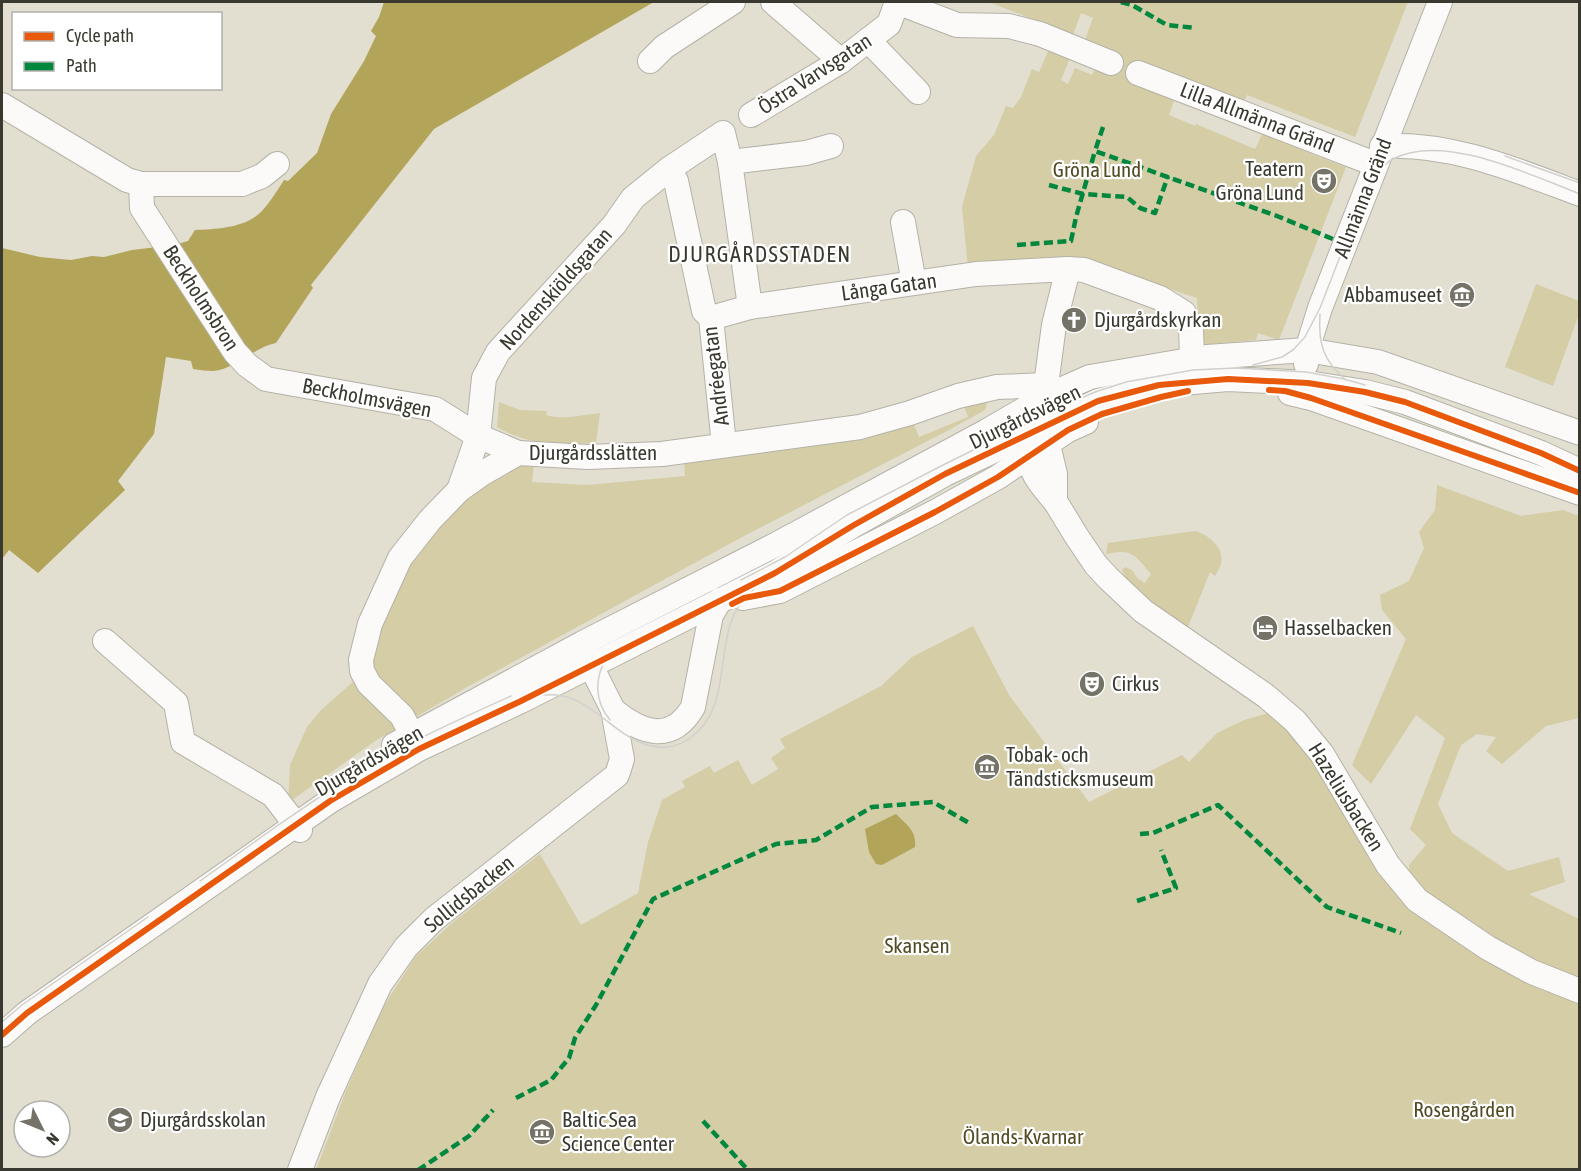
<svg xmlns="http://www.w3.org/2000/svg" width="1581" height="1171" font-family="'Asap Condensed',sans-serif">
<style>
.green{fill:#d4cda6}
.water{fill:#b2a559}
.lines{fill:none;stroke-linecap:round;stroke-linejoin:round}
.minor-casing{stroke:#b4b2a7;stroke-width:26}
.minor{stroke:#fbfaf8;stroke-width:24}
.tram{stroke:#d1d0cc;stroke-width:1.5}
.quiet{stroke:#00873e;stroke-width:4.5;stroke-dasharray:9 4.5;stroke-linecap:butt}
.cycleway-casing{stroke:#fff;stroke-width:10}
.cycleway{stroke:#e8590c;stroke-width:6}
.labels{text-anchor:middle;stroke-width:4.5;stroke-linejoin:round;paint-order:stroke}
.street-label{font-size:21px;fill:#3a392f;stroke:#fff}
.poi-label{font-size:21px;fill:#3a392f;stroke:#fff;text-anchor:start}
.park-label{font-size:21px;fill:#514a22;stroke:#fff}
.neighbourhood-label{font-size:22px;letter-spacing:1.5px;fill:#3a392f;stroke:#fff}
</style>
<rect width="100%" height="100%" fill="#e2dfd1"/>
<g class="green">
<path d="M 989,2 L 1408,2 L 1355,137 L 1247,95 L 1243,103 L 1175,98 L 1169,115 L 1195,126 L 1196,124 L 1255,149 L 1263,132 L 1314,155 L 1346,167 L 1279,340 L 1258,333 L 1256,340 L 1199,345 L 1197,298 L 1083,260 L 968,268 L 962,207 L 976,156 L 994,135 L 1006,106 L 1013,108 L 1021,97 L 1032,69 L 1039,72 L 1049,49 L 1070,58 L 1061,80 L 1068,84 L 1075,68 L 1092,75 L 1096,67 L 1085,40 L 1093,18 L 1081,13 L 1073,35 Z"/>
<path d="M 1536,284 L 1579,301 L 1579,314 L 1553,386 L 1505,367 Z"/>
<path d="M 988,399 L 985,410 L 949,430 L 744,536 L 469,686 L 375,741 L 288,803 L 290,765 L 307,727 L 321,710 L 354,681 L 367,658 L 410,555 L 461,496 L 516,462 L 534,465 L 532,482 L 587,485 L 685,476 L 684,461 C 761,455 838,442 913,422 L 919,437 L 968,417 L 963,403 Z"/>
<path d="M 499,402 L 520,410 L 547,411 L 546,415 C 563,420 582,415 600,413 L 596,443 C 560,444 529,446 497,427 Z"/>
<path d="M 1437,485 L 1521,516 L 1563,510 L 1579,516 L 1579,718 L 1546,726 L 1502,764 L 1486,751 L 1496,737 L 1477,734 L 1461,745 L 1438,804 L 1452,833 L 1508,871 L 1559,857 L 1565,882 L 1529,894 L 1579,919 L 1579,1169 L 316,1170 L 346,1091 L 382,1009 L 415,957 L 452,923 L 540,854 L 581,925 L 638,893 L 648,842 L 662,800 L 685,787 L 682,781 L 710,766 L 714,773 L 738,760 L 752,785 L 778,769 L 771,758 L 785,748 L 780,739 L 881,686 L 912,657 L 973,626 L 1009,695 L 1089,802 L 1182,755 L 1189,762 L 1217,733 L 1244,720 L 1272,712 L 1326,774 L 1411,906 L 1409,865 L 1426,845 L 1410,829 L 1445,738 L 1416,715 L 1371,784 L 1352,765 L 1406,639 L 1382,610 L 1380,595 L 1409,581 L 1424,548 L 1419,532 L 1435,510 Z"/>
<path d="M 1195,531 C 1207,534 1225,547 1221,563 C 1221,567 1217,572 1215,576 L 1210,572 L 1188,627 C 1164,611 1134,598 1122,570 L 1125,567 L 1132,570 L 1137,578 L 1145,583 L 1151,574 C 1135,555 1132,548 1106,554 L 1108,543 Z"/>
</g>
<g class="water">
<path d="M 384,2 L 654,2 L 434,129 L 311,285 L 313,288 L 276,343 C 254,347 234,370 213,371 C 207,371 200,370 193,369 L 191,361 L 166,357 L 154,434 L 118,481 L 125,490 L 38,573 L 9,550 L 2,559 L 2,248 L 40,257 L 71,260 L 92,256 L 104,257 L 132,250 L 174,245 L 188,241 L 195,230 C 217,229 246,228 262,211 C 270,202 277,191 284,180 L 288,181 L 317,153 L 331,114 L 364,61 L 376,36 L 371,31 L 379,17 Z"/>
<path d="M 896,814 C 906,824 917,831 915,847 L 882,865 L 876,864 L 869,852 L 865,829 Z"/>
</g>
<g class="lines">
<g class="minor-casing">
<g id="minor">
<path d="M 773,2 L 841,61"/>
<path d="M 897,2 L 957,25 L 1009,26 L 1040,34 L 1111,63"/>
<path d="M 868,40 L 918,92"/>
<path d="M 650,61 L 664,47 L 733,2"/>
<path d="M 1138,73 L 1375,164"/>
<path d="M 2,105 L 127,180 L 141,184 L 242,184 L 262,176 L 277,164"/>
<path d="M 751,115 L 841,61 L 889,24 L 897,2"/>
<path d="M 1382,146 C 1451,142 1516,170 1580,194"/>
<path d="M 730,162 L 806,153 L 831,146"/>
<path d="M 669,169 L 676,181 L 704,311 L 711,318 L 724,445"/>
<path d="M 141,184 L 142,208 L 235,352 L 247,365 L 266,379 L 435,409 L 478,436 L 518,453"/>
<path d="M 903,222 L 914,283"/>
<path d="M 1068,269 L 1084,270 L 1160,298 L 1184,313 L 1191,328 L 1192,359"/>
<path d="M 711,318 L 750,307 L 976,274 L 1068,269 L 1054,325 L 1046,385 L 1049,395 L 1048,445 L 1055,474 L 1055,501 C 1038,482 1029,471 1027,444"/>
<path d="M 1306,364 L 1307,350 L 1320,308 L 1440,2"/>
<path d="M 1290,393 L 1311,398 L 1580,493"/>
<path d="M 459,490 L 478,436 L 484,378 L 498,352 L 614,225 L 633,198 L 669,169 L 723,133 L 730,162 L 750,307"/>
<path d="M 1055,501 L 1077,537 L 1096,565 L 1108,578 L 1143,611 L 1266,696 L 1295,721 L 1322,754 L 1388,865 L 1417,900 L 1488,948 L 1532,972 L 1580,991"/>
<path d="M 743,598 L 780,591 L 935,512 L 998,477 L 1068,430 L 1086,422"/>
<path d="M 105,641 L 176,703 L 183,742 L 273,795 L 300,830"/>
<path d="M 613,710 C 640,732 671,745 693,707 L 711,615 L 720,600"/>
<path d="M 394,745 L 581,644 L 777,544 L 987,431 L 1049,395 L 1090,377 L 1207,357 L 1307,350 L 1378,362 L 1580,433"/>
<path d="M 418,747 L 402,716 L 369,684 L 362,671 L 361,660 L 370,624 L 400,558 L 430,520 L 459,490 L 483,473 L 518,453 L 588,457 L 662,454 L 860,427 L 910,413 L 958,396 L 997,387 L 1046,385"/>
<path d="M 2,1035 L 27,1013 L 330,801 L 419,749 L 521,701 L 775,573 L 854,525 L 945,474 L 1098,401 L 1159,385 L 1228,379 L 1308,383 L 1365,392 L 1405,402 L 1541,453 L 1580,471"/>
<path d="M 300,1170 L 328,1097 L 380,984 L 406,947 L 434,919 L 617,775 L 622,759 L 613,710 L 584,652"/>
</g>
</g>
<use href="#minor" class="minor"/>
<g class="tram">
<path d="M 1505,156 L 1580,183"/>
<path d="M 1320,314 C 1318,343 1323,361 1346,380"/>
<path d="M 1253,365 L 1282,357 L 1293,350 L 1305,337 L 1320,308 L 1364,195 C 1371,181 1379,167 1393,159 C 1443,132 1530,175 1580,194"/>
<path d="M 741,580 L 785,557 L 847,515 L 941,466 L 1048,413 L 1095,392 L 1126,382 L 1193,370 L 1236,368 L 1306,372 L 1344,379 L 1365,385"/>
<path d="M 608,656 C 594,676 594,701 610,720"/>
<path d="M 538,696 C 587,687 606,732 647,745 C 663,749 676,748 690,738 C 727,712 718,664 730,625 C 734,610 744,598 755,588"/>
<path d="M 200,881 C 254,842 309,802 367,767 C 413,740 462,718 511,696"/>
<path d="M 2,1022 L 22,1005 L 148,917"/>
<path d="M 2,1035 L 27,1013 L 330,801 L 419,749 L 521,701 L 775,573 L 854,525 L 945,474 L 1098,401 L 1159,385 L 1228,379 L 1308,383 L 1365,392 L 1405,402 L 1541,453 L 1580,471"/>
</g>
<g class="quiet">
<path d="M 1121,2 L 1132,5 L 1167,25 L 1196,28"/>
<path d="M 1103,127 L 1095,151 L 1277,216 L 1345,244"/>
<path d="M 1049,185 L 1083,194 L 1127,197 L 1140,208 L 1155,213 L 1168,176"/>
<path d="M 1017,245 L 1071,241 L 1076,217 L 1095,151"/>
<path d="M 1140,834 L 1153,833 L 1218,805 L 1327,907 L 1401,933"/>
<path d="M 1137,901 L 1176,888 L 1161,850"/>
<path d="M 516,1098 L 551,1080 L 569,1058 L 575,1038 L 596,1005 L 653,899 L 776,844 L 816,840 L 872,807 L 933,802 L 969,823"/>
<path d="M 703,1121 L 748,1170"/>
<path d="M 418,1170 L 469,1136 L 493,1110"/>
</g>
<g class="cycleway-casing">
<g id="cycleway">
<path d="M 1269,390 L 1285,391 L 1311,398 L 1580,493"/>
<path d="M 732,604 L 744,598 L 780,591 L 935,512 L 998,477 L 1068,430 L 1102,414 L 1161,397 L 1188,391"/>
<path d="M 2,1035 L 27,1013 L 330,801 L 419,749 L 521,701 L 775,573 L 854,525 L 945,474 L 1098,401 L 1159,385 L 1228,379 L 1308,383 L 1365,392 L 1405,402 L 1541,453 L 1580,471"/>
</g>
</g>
<use href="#cycleway" class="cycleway"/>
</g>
<defs>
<g id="theatre-disc" transform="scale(1.35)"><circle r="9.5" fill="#757368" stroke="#fff"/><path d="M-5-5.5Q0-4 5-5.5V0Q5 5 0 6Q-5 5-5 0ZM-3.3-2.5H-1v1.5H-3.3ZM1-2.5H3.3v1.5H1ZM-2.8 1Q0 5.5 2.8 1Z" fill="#fff"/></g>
<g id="museum-disc" transform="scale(1.35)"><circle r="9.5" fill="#757368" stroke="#fff"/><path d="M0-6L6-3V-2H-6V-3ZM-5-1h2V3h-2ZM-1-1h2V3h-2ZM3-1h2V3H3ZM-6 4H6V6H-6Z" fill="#fff"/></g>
<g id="church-disc" transform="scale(1.35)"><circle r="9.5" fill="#757368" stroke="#fff"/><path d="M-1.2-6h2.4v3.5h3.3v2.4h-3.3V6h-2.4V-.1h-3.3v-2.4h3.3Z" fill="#fff"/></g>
<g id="hotel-disc" transform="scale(1.35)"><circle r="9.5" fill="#757368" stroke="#fff"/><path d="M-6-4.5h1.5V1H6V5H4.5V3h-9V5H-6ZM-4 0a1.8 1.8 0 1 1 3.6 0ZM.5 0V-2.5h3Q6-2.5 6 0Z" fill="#fff"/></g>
<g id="school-disc" transform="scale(1.35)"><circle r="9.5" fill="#757368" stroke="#fff"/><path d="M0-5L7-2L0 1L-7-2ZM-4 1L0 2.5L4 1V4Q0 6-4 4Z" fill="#fff"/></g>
</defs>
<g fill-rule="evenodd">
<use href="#theatre-disc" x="1324" y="181"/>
<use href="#museum-disc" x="1462" y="295"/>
<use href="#church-disc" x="1074" y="320"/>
<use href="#hotel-disc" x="1265" y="628"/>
<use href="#theatre-disc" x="1092" y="684"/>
<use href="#museum-disc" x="987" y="767"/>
<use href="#school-disc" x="120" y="1120"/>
<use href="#museum-disc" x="542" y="1132"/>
</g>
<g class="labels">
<g class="street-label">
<text transform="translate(815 74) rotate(-33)" y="7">Östra Varvsgatan</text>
<text transform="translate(1257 118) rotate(21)" y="7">Lilla Allmänna Gränd</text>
<text transform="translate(1363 198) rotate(-69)" y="7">Allmänna Gränd</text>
<text transform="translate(889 287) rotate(-8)" y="7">Långa Gatan</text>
<text transform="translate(556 289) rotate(-48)" y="7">Nordenskiöldsgatan</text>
<text transform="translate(201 298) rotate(57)" y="7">Beckholmsbron</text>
<text transform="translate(716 376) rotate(-97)" y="7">Andréegatan</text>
<text transform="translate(367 398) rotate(11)" y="7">Beckholmsvägen</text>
<text transform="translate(1025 417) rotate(-26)" y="7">Djurgårdsvägen</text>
<text x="593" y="460">Djurgårdsslätten</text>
<text transform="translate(369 761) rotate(-30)" y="7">Djurgårdsvägen</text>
<text transform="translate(1346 797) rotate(58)" y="7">Hazeliusbacken</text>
<text transform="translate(469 894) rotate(-39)" y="7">Sollidsbacken</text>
</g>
<g class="poi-label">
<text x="1304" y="176" text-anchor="end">Teatern<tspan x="1304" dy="24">Gröna Lund</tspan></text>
<text x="1442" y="302" text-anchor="end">Abbamuseet</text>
<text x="1094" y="327">Djurgårdskyrkan</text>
<text x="1284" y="635">Hasselbacken</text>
<text x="1112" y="691">Cirkus</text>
<text x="1006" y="762">Tobak- och<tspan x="1006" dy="24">Tändsticksmuseum</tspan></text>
<text x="140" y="1127">Djurgårdsskolan</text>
<text x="562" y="1127">Baltic Sea<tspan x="562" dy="24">Science Center</tspan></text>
</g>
<g class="park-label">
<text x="1097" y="177">Gröna Lund</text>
<text x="917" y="953">Skansen</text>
<text x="1464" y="1117">Rosengården</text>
<text x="1023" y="1144">Ölands-Kvarnar</text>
</g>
<g class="neighbourhood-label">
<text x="760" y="262">DJURGÅRDSSTADEN</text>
</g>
</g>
<rect width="1581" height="1171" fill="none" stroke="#3a392f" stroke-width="6"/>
<rect x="12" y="12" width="210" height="78" fill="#ffffff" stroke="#b0b0ac" stroke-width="1.5"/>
<rect x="24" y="32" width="30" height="9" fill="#e8590c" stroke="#b0b0ac" stroke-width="1.5"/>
<text x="66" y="42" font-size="18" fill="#3a392f">Cycle path</text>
<rect x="24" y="62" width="30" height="9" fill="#00873e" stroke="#b0b0ac" stroke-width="1.5"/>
<text x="66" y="72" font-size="18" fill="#3a392f">Path</text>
<g transform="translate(42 1129) rotate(133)"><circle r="28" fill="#ffffff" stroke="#b0b0ac" stroke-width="1.5"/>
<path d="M0-4.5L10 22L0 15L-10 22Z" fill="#757368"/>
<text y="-9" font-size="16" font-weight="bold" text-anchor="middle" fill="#3a392f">N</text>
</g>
</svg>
